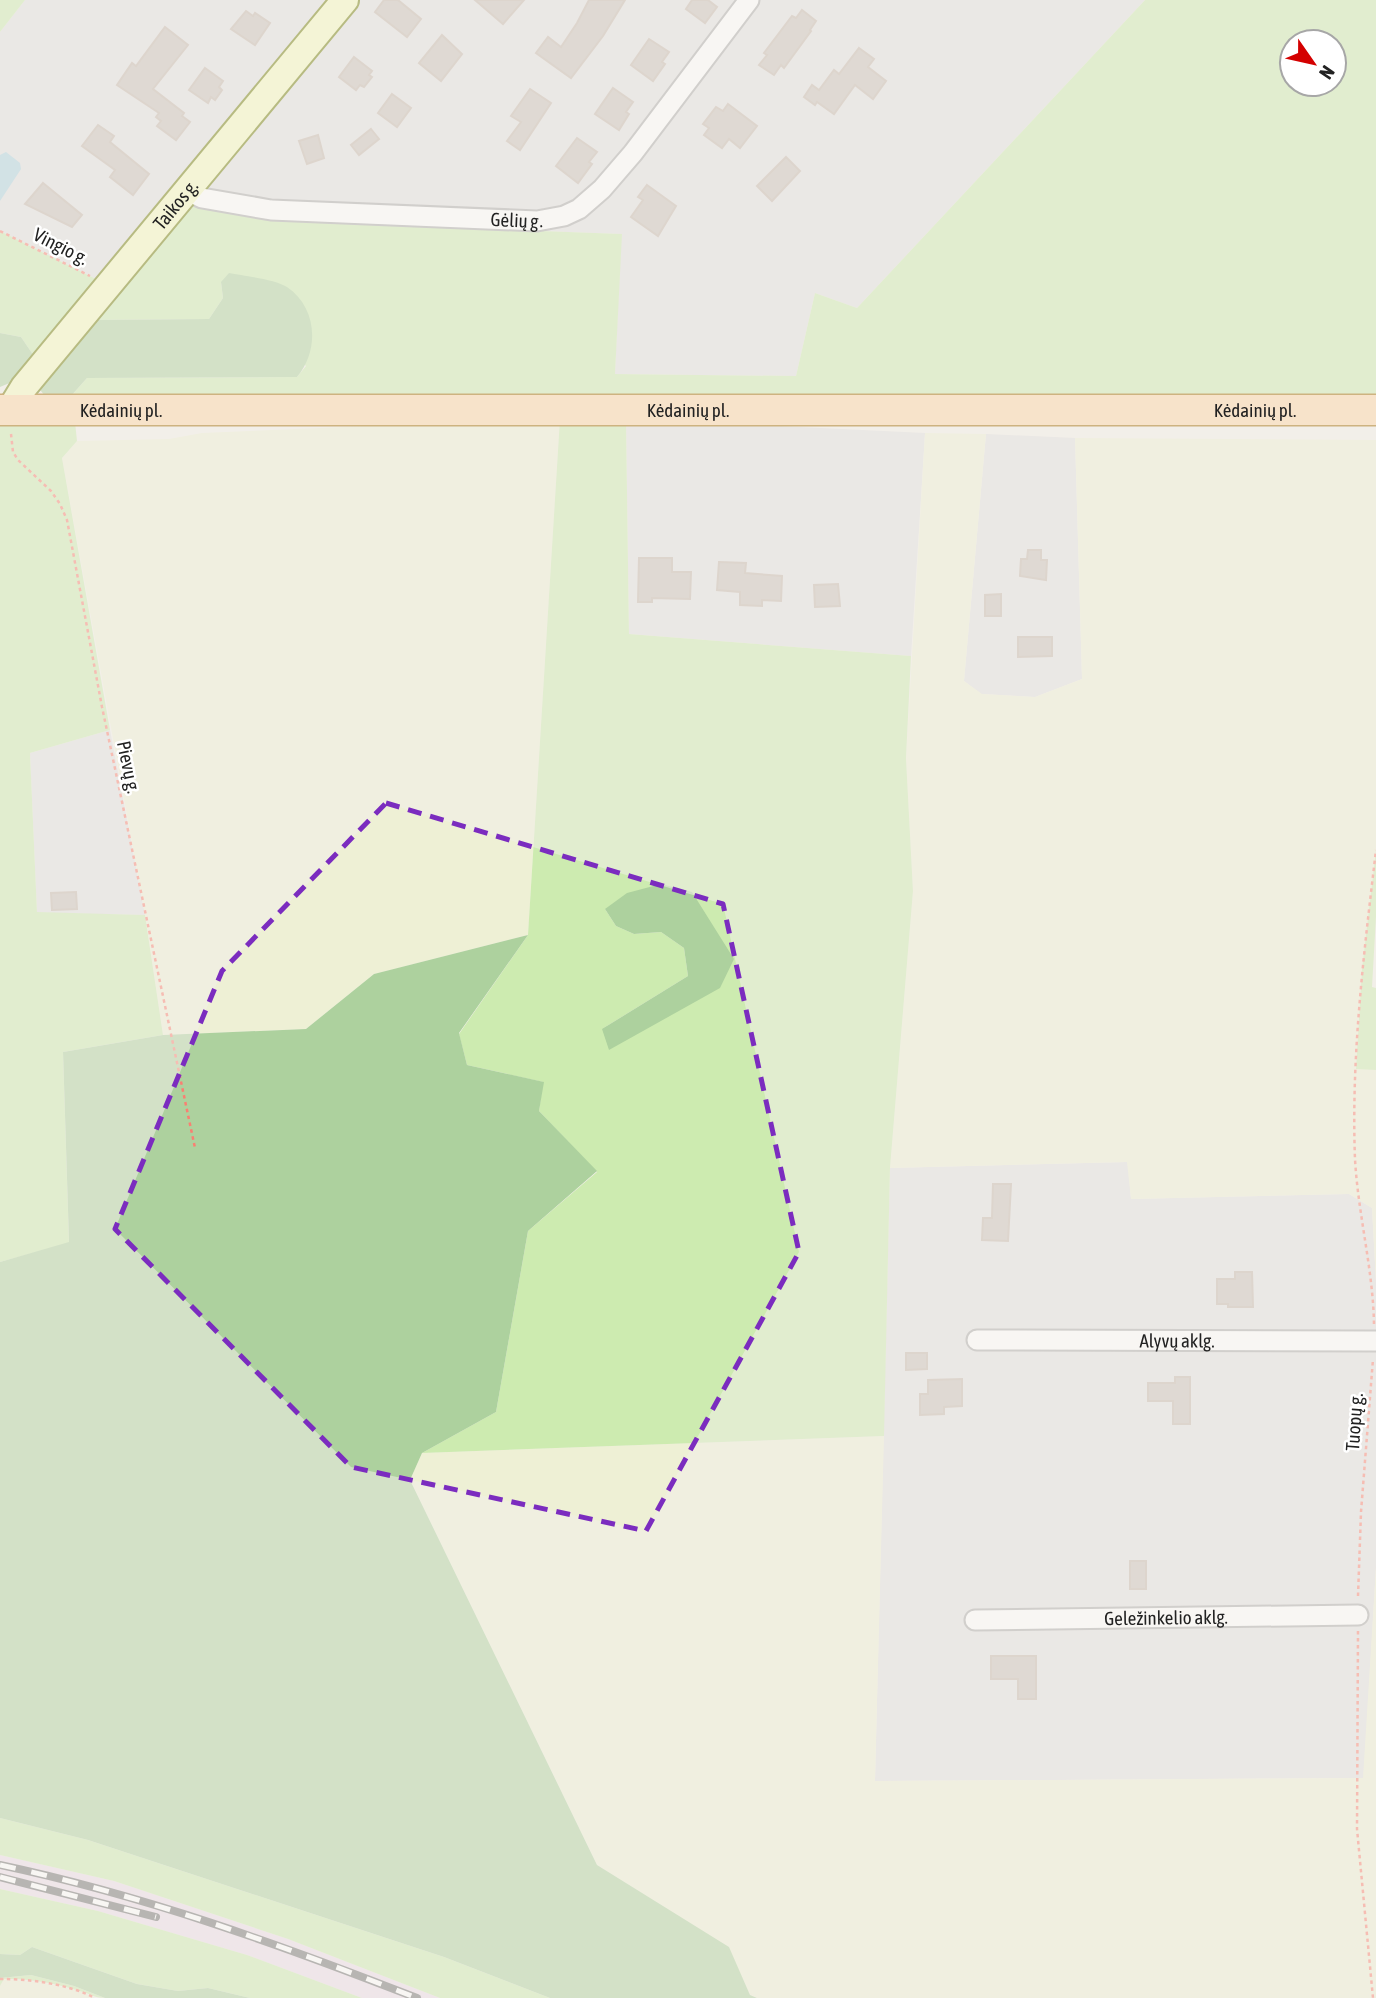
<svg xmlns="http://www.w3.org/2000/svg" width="1376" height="1998" font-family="'Asap Condensed',sans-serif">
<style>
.residential{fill:#e0dfdf}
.industrial{fill:#ebdbe8}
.farmland{fill:#eef0d5}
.grass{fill:#cdebb0;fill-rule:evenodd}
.forest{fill:#add19e}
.water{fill:#aad3df}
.building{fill:#c7bfb8;stroke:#c4b6ab;stroke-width:2}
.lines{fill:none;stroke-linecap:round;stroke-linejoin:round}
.street-casing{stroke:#a9a9a9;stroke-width:23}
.secondary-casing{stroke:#707d05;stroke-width:30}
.primary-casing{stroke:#a06b00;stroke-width:33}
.path{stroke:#fa8072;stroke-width:2.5;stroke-dasharray:3.5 3.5;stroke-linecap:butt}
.street{stroke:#fff;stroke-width:19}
.secondary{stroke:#f7fabf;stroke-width:26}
.primary{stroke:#fcd6a4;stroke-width:30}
.rail-casing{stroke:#707070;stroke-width:8}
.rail{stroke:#fff;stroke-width:5;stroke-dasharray:16;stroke-linecap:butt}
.marked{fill:none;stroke:#7b2cbf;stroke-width:5;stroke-dasharray:14 9;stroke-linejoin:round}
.labels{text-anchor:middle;stroke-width:5;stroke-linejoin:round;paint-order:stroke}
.street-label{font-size:19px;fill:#222;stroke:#fff}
</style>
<rect width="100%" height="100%" fill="#f2efe9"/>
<g class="residential">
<path d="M 25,0 L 1145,0 L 857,308 L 815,293 L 796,376 L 615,374 L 621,234 L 273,221 L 195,202 L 100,281 L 0,231 L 0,32 Z"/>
<path d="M 626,419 L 925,433 L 911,656 L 629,634 Z"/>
<path d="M 986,434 L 1075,438 L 1082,679 L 1035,697 L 981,694 L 964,681 Z"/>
<path d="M 110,730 L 145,915 L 37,913 L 30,753 Z"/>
<path d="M 1128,1162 L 1131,1199 L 1349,1194 L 1372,1208 L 1376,1282 L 1376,1567 L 1364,1778 L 875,1781 L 890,1168 Z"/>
</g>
<path class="industrial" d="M 0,1855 L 114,1881 L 288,1939 L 440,1998 L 362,1998 L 247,1955 L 98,1911 L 0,1889 Z"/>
<g class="farmland">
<path d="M 560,418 L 528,935 L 374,974 L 306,1029 L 163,1035 L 145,915 L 62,458 L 77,441 L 169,439 L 202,433 Z"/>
<path d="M 925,433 L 986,434 L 964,681 L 982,694 L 1035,697 L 1082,679 L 1075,438 L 1376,440 L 1376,850 L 1362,969 L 1356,1068 L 1376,1070 L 1376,1282 L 1372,1208 L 1349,1194 L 1131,1199 L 1127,1162 L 890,1168 L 913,891 L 906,758 Z"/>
<path d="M 884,1436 L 875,1781 L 1363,1778 L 1376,1567 L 1376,1998 L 757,1998 L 750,1995 L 728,1947 L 597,1865 L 410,1480 L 422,1453 Z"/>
<path d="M 4,1979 L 45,1983 L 84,1992 L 94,1998 L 0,1998 L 0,1986 Z"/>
</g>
<g class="grass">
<path d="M 0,0 L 25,0 L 0,32 Z"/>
<path d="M 1145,0 L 1376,0 L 1376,399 L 71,396 L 87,378 L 297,377 L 306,366 L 221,282 L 223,298 L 209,319 L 90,320 L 195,202 L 273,221 L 622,234 L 615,374 L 796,376 L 815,293 L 857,308 ZM 1292,42 L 1334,42 L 1334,84 L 1292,84 Z"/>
<path d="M 0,231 L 100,281 L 36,359 L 21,337 L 0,333 Z"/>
<path d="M 560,418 L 626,419 L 629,634 L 911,656 L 906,758 L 913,891 L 890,1168 L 884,1436 L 422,1453 L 496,1412 L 528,1231 L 597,1172 L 539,1111 L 543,1082 L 467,1065 L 459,1034 L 528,935 ZM 605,909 L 734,959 L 602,1029 L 688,976 L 684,948 L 661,932 L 634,934 L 616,926 Z"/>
<path d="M 0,419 L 75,422 L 77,441 L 62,458 L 110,730 L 30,753 L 37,912 L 145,915 L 163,1035 L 63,1052 L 69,1243 L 0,1262 Z"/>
<path d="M 1376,850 L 1376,917 L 1372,987 L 1376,988 L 1376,1070 L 1356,1069 L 1362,969 Z"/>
<path d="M 0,1818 L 88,1840 L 444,1957 L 550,1998 L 440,1998 L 288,1939 L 114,1881 L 0,1855 Z"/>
<path d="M 0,1889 L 98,1911 L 247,1955 L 362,1998 L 250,1998 L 208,1988 L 178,1991 L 137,1984 L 32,1947 L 20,1955 L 0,1954 Z"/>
<path d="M 31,1975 L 74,1986 L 105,1998 C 96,1998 92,1995 83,1992 C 60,1984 29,1978 4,1979 L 0,1986 L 0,1978 Z"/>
</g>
<g class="forest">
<path d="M 229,273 C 244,276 275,279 287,287 C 317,307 320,350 297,377 L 87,378 L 71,396 L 45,396 L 37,386 L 90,320 L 209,319 L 223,298 L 221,282 Z"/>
<path d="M 0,333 L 21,337 L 36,359 L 26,376 L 0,387 Z"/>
<path d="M 661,884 L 692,892 L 734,959 L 720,988 L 609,1050 L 602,1029 L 688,976 L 684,948 L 661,932 L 634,934 L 616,926 L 605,909 L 627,893 Z"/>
<path d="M 528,935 L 459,1033 L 467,1065 L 544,1082 L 539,1111 L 597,1171 L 528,1231 L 496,1412 L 422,1453 L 410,1480 L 597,1865 L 729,1947 L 750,1995 L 757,1998 L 550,1998 L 444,1957 L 88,1840 L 0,1818 L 0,1262 L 69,1242 L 63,1052 L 163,1035 L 306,1029 L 374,974 Z"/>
<path d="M 32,1947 L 137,1984 L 178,1991 L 208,1988 L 250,1998 L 105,1998 L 74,1986 L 31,1975 L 0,1978 L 0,1954 L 20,1955 Z"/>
</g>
<path class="water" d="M 6,152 L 20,163 L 21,169 L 0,201 L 0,155 Z"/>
<g class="building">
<path d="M 384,0 L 398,0 L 421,19 L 407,37 L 375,12 Z"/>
<path d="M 475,0 L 524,0 L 503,24 Z"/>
<path d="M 589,0 L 625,0 L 603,36 L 571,78 L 536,53 L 548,37 L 561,47 L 577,23 Z"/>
<path d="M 692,0 L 708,0 L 717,7 L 705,23 L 686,9 Z"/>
<path d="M 802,10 L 816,21 L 810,30 L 811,31 L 784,68 L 781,65 L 774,75 L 759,65 L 767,55 L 764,53 L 792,16 L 796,18 Z"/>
<path d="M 246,11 L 253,16 L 255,13 L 270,23 L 255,45 L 231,29 Z"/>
<path d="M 165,27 L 188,45 L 153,89 L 184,113 L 182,116 L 190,122 L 176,140 L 157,126 L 161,121 L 156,117 L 159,113 L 117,85 L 132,63 L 136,66 Z"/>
<path d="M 442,35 L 462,54 L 441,81 L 419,63 Z"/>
<path d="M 649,39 L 669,52 L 662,62 L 665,64 L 653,81 L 631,65 Z"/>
<path d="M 859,48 L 874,59 L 868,67 L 886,81 L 873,99 L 855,85 L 834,114 L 817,102 L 815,105 L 804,97 L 812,85 L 819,90 L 834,70 L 839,74 Z"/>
<path d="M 354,57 L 372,71 L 369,75 L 372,77 L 364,87 L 360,85 L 356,90 L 339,77 Z"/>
<path d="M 205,68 L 223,81 L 219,87 L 222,90 L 215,100 L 211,97 L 208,103 L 189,90 Z"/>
<path d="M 613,88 L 633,102 L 626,112 L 629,114 L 619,130 L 595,114 Z"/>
<path d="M 530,89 L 551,103 L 520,150 L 507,141 L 521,122 L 511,116 Z"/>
<path d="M 392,94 L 411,108 L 397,127 L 378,113 Z"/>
<path d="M 728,104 L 757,126 L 740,148 L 729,139 L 722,148 L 704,135 L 709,128 L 703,124 L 716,107 L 723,111 Z"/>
<path d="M 98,125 L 114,136 L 110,142 L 149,174 L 133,195 L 110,177 L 115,170 L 82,146 Z"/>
<path d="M 371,129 L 379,139 L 359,155 L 351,145 Z"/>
<path d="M 318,135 L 324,158 L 307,164 L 299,141 Z"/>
<path d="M 577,138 L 597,152 L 589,162 L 592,164 L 578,183 L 556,166 Z"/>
<path d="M 786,157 L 800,171 L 772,201 L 757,186 Z"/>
<path d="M 43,183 L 82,215 L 72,227 L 25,204 Z"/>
<path d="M 647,185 L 676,206 L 658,236 L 631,217 L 643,200 L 638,197 Z"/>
<path d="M 1028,550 L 1041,550 L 1041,560 L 1047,560 L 1046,580 L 1020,576 L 1021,559 L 1027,559 Z"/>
<path d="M 639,558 L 672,558 L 672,572 L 691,572 L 690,599 L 652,598 L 652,602 L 638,602 Z"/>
<path d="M 719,562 L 746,563 L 745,573 L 782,576 L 781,601 L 762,600 L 762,606 L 740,605 L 740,592 L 717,590 Z"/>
<path d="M 838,584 L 840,606 L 815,607 L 814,585 Z"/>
<path d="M 1001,594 L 1001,616 L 985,616 L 985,595 Z"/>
<path d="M 1018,637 L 1052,637 L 1052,656 L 1018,657 Z"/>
<path d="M 76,892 L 77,909 L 52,910 L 51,893 Z"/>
<path d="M 993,1184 L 1011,1184 L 1008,1241 L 982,1240 L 983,1218 L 992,1218 Z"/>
<path d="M 1235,1272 L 1252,1272 L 1253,1307 L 1228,1307 L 1228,1304 L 1217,1304 L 1217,1279 L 1235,1279 Z"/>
<path d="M 906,1353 L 927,1353 L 927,1369 L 906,1370 Z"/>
<path d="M 1175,1377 L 1190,1377 L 1190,1424 L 1173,1424 L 1173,1401 L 1148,1401 L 1148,1383 L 1175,1383 Z"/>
<path d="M 962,1379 L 962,1406 L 944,1407 L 944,1414 L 920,1415 L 920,1394 L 928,1394 L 928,1380 Z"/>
<rect x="1130" y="1561" width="16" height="28"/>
<path d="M 991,1656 L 1036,1656 L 1036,1699 L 1018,1699 L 1018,1679 L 991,1679 Z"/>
</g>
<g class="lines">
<g class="street-casing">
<g id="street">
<path id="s1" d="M 187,191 L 202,198 L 271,210 L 537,221 L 564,216 L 579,209 L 602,189 L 633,153 L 749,0"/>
<path id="s2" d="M 977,1340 L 1375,1341"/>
<path id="s3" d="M 975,1620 L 1358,1615"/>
</g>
</g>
<g class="secondary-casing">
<g id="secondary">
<path id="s4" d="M 10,410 L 24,387 L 345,0"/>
</g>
</g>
<g class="primary-casing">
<g id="primary">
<path id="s5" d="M 0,410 L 1376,410"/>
</g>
</g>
<g class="path">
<path d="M 0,231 L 90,276"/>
<path d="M 11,434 L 13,452 L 18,460 L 51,491 L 60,504 L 67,520 L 102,707 L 195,1148"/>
<path d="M 1374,1324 C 1373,1269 1358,1214 1355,1159 C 1351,1056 1364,952 1376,850"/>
<path d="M 1358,1596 L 1361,1512 L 1373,1359"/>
<path d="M 1358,1631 L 1357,1829 L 1373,1998"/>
<path d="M 0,1979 C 31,1979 68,1984 95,1998"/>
</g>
<use href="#street" class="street"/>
<use href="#secondary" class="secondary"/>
<use href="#primary" class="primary"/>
<g class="rail-casing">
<g id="rail">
<path d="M 0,1865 C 143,1895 281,1945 417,1998"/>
<path d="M 0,1877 L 156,1917"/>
</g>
</g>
<use href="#rail" class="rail"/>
</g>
<path d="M0 0H1376V1998H0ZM 386,803 L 723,904 L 799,1252 L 646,1531 L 351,1467 L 115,1229 L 222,971 Z" fill="#f2efe9" fill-opacity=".55" fill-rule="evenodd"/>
<path class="marked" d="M 386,803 L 723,904 L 799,1252 L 646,1531 L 351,1467 L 115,1229 L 222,971 Z"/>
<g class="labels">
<g class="street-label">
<text dy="7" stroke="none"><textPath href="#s4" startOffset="264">Taikos g.</textPath></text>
<text dy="7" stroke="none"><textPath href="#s1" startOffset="332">Gėlių g.</textPath></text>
<text transform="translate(61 246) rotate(27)" y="7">Vingio g.</text>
<text dy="7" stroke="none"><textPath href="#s5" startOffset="121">Kėdainių pl.</textPath></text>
<text dy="7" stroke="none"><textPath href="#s5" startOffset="688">Kėdainių pl.</textPath></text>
<text dy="7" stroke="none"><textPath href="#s5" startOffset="1255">Kėdainių pl.</textPath></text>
<text transform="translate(129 767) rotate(78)" y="7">Pievų g.</text>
<text dy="7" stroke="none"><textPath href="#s2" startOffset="200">Alyvų aklg.</textPath></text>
<text transform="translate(1354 1422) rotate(-86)" y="7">Tuopų g.</text>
<text dy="7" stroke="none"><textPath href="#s3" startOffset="191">Geležinkelio aklg.</textPath></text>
</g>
</g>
<g transform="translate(1313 63) rotate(124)"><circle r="33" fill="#ffffff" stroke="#a7a7a7" stroke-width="2"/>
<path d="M0-5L12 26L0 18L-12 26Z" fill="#d40000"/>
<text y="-10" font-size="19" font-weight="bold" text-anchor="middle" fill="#222222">N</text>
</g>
</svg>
